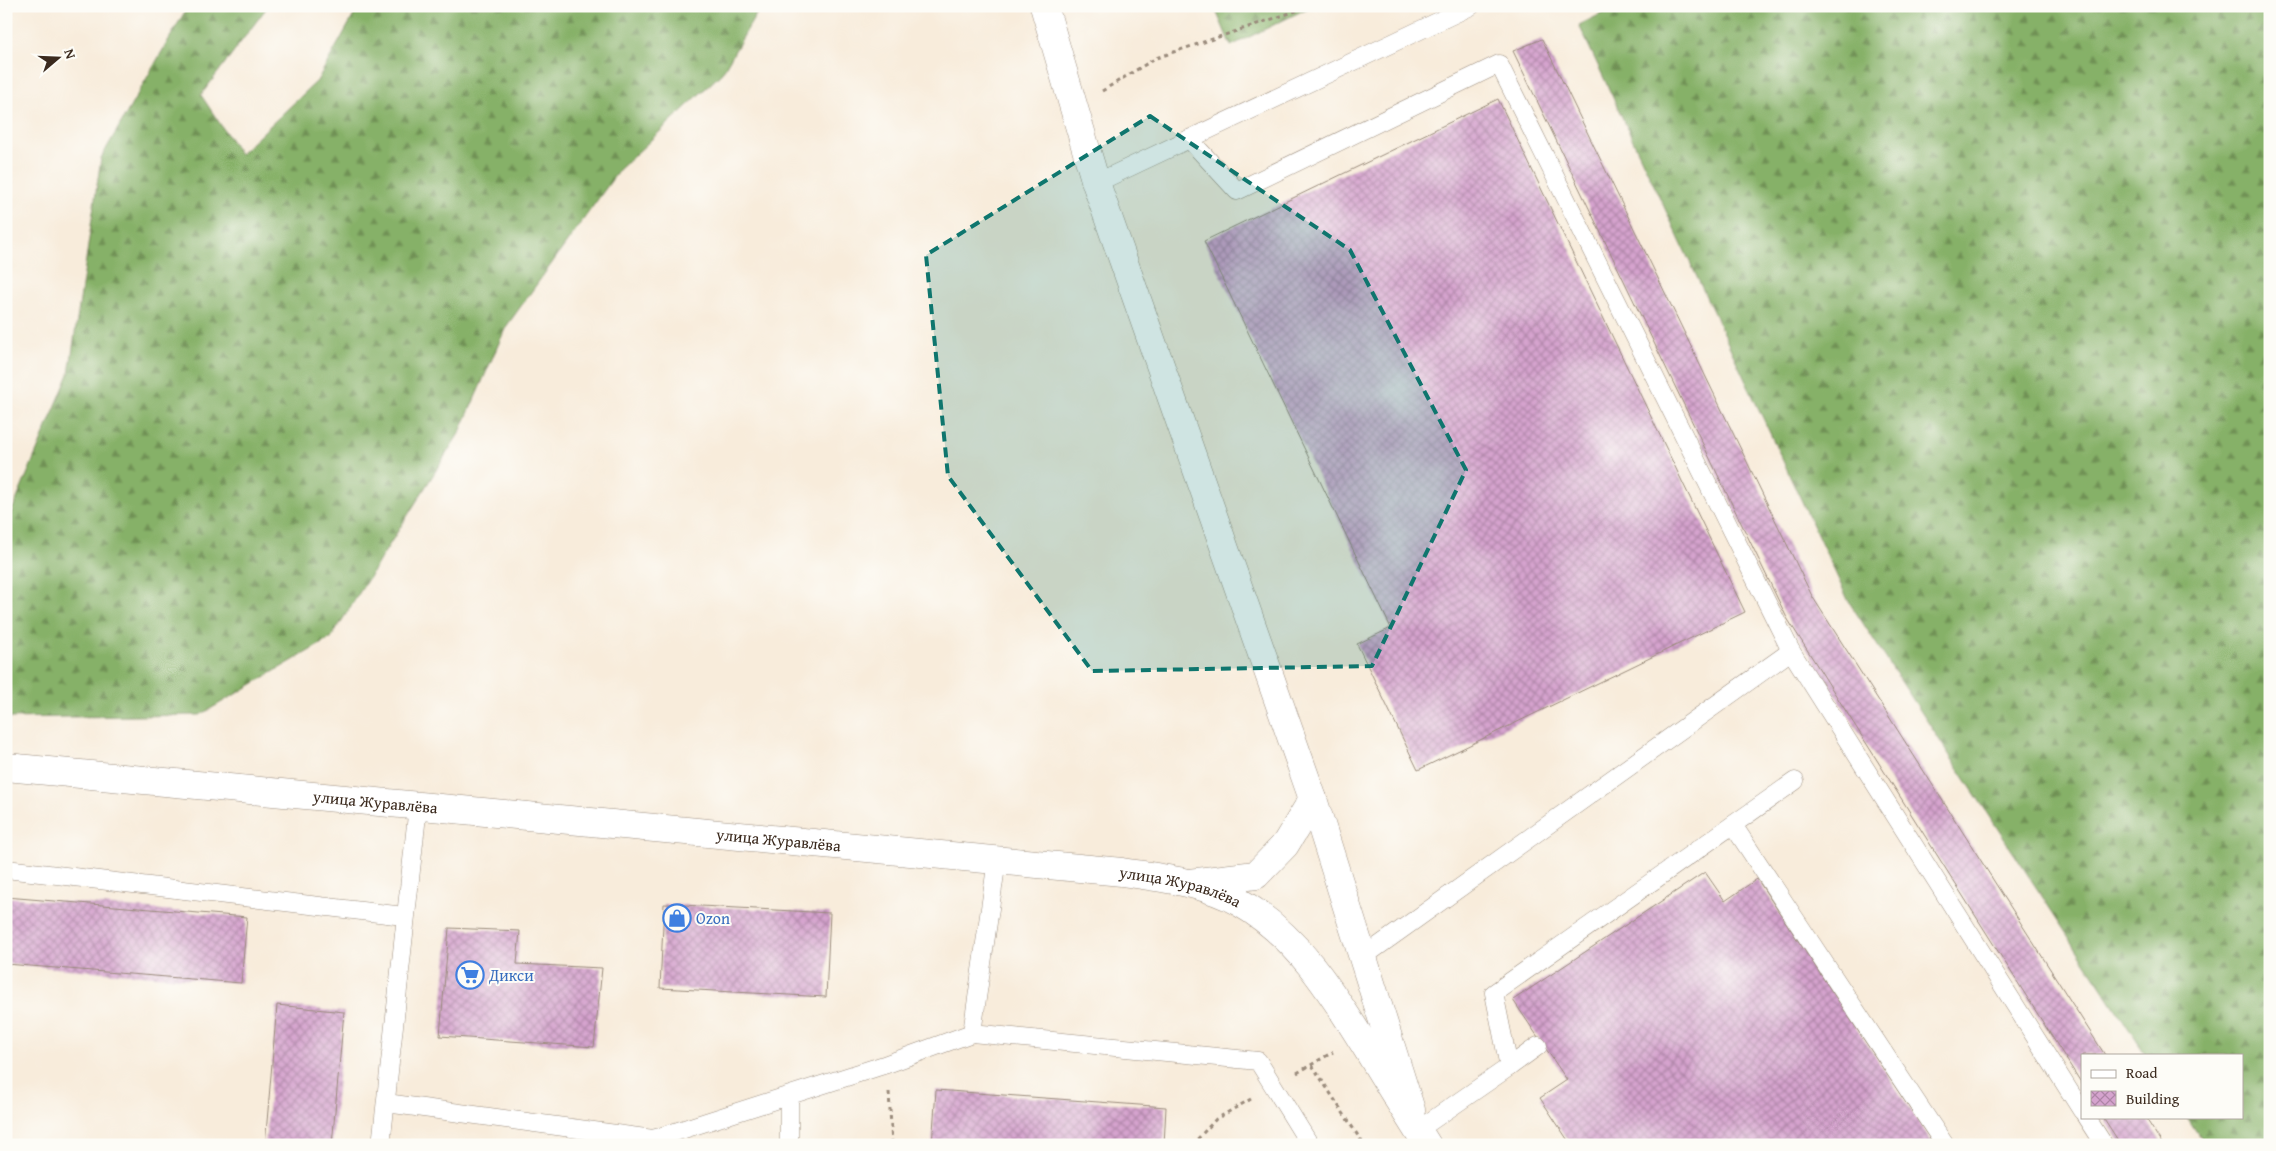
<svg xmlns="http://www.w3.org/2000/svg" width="2276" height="1151" font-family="'Gentium Book Plus',serif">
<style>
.forest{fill:url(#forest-firs);stroke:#606e43}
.building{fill:url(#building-cross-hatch)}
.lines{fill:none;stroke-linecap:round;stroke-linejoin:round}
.lane-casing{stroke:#9a8b7c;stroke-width:19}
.street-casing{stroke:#9a8b7c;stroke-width:29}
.secondary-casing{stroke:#9a8b7c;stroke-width:29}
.path{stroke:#9a8b7c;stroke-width:3;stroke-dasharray:4 4;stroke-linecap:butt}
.lane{stroke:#fff;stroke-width:18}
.street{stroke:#fff;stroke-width:28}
.secondary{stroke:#fff;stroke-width:28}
.marked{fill:#0f766e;fill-opacity:0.2;stroke:#0f766e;stroke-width:4;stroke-dasharray:10 6;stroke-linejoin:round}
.labels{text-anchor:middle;stroke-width:4;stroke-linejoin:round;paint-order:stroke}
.street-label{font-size:16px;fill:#3b2a1e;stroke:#fdfcf7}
.shop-label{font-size:16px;fill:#366cbe;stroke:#fdfcf7;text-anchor:start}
</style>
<defs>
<pattern id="forest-firs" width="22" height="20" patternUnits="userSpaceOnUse" patternTransform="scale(1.25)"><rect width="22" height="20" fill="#86b168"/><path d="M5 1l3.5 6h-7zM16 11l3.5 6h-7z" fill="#6f9055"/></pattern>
<pattern id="building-cross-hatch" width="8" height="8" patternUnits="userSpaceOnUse" patternTransform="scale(1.25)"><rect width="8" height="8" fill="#d5a3ce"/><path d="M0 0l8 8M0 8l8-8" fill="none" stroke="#ae85a7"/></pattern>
</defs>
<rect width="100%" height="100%" fill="#fdfcf7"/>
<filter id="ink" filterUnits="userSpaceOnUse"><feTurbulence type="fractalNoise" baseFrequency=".02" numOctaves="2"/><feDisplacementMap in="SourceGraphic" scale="10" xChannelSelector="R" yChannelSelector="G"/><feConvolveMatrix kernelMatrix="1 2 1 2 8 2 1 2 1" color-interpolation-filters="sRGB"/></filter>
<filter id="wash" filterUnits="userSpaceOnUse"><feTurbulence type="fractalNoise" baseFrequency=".0096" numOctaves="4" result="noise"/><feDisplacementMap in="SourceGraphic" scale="20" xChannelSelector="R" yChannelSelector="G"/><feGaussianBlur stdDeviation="1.12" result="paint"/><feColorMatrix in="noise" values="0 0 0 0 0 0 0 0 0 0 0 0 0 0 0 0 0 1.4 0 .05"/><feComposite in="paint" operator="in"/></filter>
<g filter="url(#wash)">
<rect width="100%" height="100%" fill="#f8ecdb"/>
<g class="forest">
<path d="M 188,6 L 268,6 L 201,95 L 240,154 L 317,81 L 359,6 L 761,6 L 722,73 L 619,170 L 506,327 L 460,432 L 331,638 L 200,715 L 6,718 L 6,525 L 69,374 L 101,158 Z"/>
<path d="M 1214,6 L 1312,6 L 1231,46 Z"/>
<path d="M 1617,6 L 2270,6 L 2270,1145 L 2205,1145 L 2187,1117 L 2242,1117 L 2242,1055 L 2146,1055 L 1849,602 L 1579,25 Z"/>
</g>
<g id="blocks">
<g class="building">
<path d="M 1542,39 L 1812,596 L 2105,1055 L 2082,1055 L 2082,1084 L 1787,618 L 1513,51 Z"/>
<path d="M 1498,99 L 1745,612 L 1418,770 L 1357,644 L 1391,628 L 1204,241 Z"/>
<path d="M 1705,872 L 1725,901 L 1757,879 L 1934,1145 L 1571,1145 L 1540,1098 L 1567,1080 L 1513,1000 Z"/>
<path d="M 6,897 L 247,917 L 241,983 L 6,964 Z"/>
<path d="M 664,904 L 830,913 L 826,997 L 660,988 Z"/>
<path d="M 449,928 L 520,931 L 517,964 L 602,968 L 594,1047 L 440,1036 Z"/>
<path d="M 277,1005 L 344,1012 L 332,1145 L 265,1145 Z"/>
<path d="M 936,1090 L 1166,1107 L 1164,1145 L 932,1145 Z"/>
<path d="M 2103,1117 L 2145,1117 L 2163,1145 L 2121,1145 Z"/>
</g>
</g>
</g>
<g filter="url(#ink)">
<use href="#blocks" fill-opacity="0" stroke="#9a8b7c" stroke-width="1"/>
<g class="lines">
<g class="lane-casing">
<g id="lane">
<path d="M 1189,139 L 1237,191 L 1499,64 L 1791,651 L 2082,1111"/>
<path d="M 1096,183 L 1471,6"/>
<path d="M 1733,825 L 1945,1145"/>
<path d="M 6,869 L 404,916"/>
<path d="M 1363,957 L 1791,651"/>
<path d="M 972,1033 L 1258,1061 L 1310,1145"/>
<path d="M 1509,1067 L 1538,1046"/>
<path d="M 789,1096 L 789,1145"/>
<path d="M 386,1103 L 653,1139 L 887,1064 L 972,1033 L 997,860"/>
<path d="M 2086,1117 L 2104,1145"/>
<path d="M 1418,1130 L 1509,1067 L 1494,993 L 1795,781"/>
<path d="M 381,1145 L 418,806"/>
</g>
</g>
<g class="street-casing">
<g id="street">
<path d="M 1044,6 L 1096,183 L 1313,799 L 1411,1110"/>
<path d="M 1189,883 L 1256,875 L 1285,845 L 1313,799"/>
</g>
</g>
<g class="secondary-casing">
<g id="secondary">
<path id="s1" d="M 6,767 L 1122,872 C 1161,878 1203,882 1239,902 C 1299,936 1335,997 1371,1055 C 1389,1085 1408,1115 1427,1145"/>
</g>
</g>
<g class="path">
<path d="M 1102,91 L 1156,58 L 1311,6"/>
<path d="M 1312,1065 L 1364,1145"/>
<path d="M 1297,1073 L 1333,1052"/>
<path d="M 889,1092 L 892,1145"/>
<path d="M 1192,1145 L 1216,1119 L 1251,1099"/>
</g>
<use href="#lane" class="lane"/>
<use href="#street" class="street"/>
<use href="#secondary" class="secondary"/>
</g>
</g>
<path class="marked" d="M 1150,116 L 1350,250 L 1466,470 L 1372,666 L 1092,671 L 948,476 L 926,255 Z"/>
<defs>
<g id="shop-ring" transform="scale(1.4375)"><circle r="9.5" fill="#fdfcf7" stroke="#3f7fe0" stroke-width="1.5"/><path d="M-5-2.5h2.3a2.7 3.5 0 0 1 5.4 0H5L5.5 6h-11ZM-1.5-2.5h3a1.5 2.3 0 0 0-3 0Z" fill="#3f7fe0"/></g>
<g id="supermarket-ring" transform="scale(1.4375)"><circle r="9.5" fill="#fdfcf7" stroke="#3f7fe0" stroke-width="1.5"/><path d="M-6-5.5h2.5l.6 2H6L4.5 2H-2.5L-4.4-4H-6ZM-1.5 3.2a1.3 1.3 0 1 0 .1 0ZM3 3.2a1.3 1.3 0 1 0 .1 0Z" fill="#3f7fe0"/></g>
</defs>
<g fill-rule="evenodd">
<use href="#shop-ring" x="677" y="918"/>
<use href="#supermarket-ring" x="470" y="975"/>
</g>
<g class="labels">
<g class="street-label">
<text dy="6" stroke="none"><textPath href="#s1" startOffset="371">улица Журавлёва</textPath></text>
<text dy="6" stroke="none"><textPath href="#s1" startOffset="776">улица Журавлёва</textPath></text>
<text dy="6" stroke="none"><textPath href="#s1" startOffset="1181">улица Журавлёва</textPath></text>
</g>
<g class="shop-label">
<text x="696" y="924">Ozon</text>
<text x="489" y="981">Дикси</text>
</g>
</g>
<rect width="2276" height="1151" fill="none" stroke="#fdfcf7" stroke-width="25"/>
<rect x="2081" y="1054" width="162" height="65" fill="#fdfcf7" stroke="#afa8a0"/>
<rect x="2091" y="1070" width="25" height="8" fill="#ffffff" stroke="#afa8a0"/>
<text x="2126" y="1078" font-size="15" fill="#3b2a1e">Road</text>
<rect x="2091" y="1091" width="25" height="15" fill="url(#building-cross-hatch)" stroke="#afa8a0"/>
<text x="2126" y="1104" font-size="15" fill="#3b2a1e">Building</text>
<g transform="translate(58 58) rotate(71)" stroke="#fdfcf7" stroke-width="4" paint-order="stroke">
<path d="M0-4L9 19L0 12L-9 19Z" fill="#3b2a1e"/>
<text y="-8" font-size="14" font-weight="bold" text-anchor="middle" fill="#3b2a1e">N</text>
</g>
</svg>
